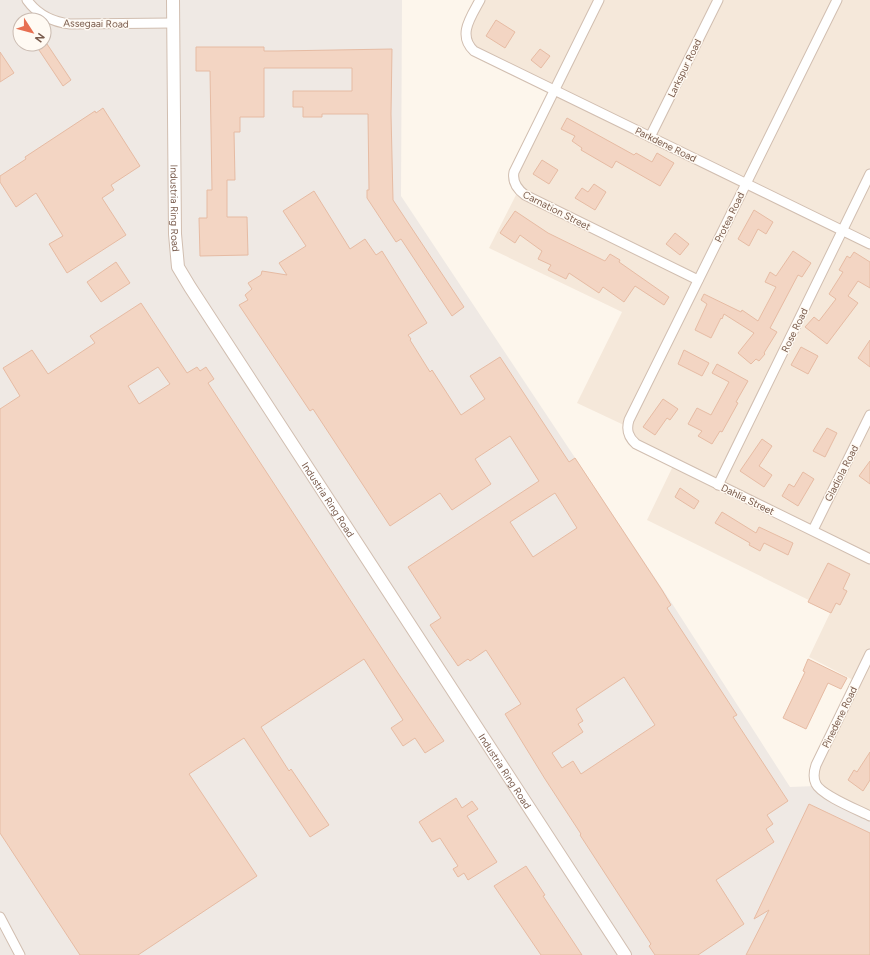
<svg xmlns="http://www.w3.org/2000/svg" width="870" height="955" font-family="Figtree,sans-serif">
<style>
.residential{fill:#f5e8da}
.industrial{fill:#efe9e4;fill-rule:evenodd}
.building{fill:#f3d5c3;stroke:#e6bba3;fill-rule:evenodd}
.lines{fill:none;stroke-linecap:round;stroke-linejoin:round}
.minor-casing{stroke:#d1beb0;stroke-width:11}
.tertiary-casing{stroke:#d1beb0;stroke-width:14}
.minor{stroke:#fff;stroke-width:9}
.tertiary{stroke:#fff;stroke-width:12}
.labels{text-anchor:middle;stroke-width:3;stroke-linejoin:round;paint-order:stroke}
.street-label{font-size:10px;fill:#7a5c4d;stroke:#fffaf3}
</style>
<rect width="100%" height="100%" fill="#fdf6ec"/>
<path class="residential" d="M 481,0 L 870,0 L 870,816 L 814,781 L 855,681 L 809,657 L 831,611 L 647,520 L 674,464 L 635,445 L 626,426 L 577,403 L 622,312 L 489,248 L 518,191 L 514,184 L 554,88 L 475,51 L 467,38 Z"/>
<path class="industrial" d="M 0,0 L 402,0 L 401,196 L 673,605 L 790,787 L 816,786 L 870,816 L 870,955 L 0,955 ZM 20,20 L 44,20 L 44,44 L 20,44 Z"/>
<g class="building">
<path d="M 496,20 L 515,32 L 505,48 L 486,36 Z"/>
<path d="M 35,44 L 47,44 L 71,80 L 63,86 Z"/>
<path d="M 196,47 L 264,47 L 264,51 L 278,51 L 392,49 L 391,114 L 393,200 L 464,307 L 452,316 L 401,239 L 396,242 L 367,198 L 367,190 L 369,190 L 368,114 L 322,114 L 322,117 L 303,117 L 303,107 L 293,107 L 293,91 L 352,91 L 352,68 L 264,68 L 264,117 L 240,117 L 240,132 L 234,132 L 235,180 L 227,180 L 227,217 L 247,217 L 248,255 L 200,256 L 199,218 L 207,218 L 207,190 L 212,190 L 210,71 L 196,71 Z"/>
<path d="M 540,49 L 550,56 L 541,68 L 531,60 Z"/>
<path d="M 0,52 L 14,73 L 0,82 Z"/>
<path d="M 103,108 L 140,166 L 111,185 L 114,190 L 102,198 L 126,235 L 67,273 L 49,244 L 63,236 L 36,193 L 16,207 L 0,182 L 0,176 L 26,159 L 25,157 L 95,111 L 96,113 Z"/>
<path d="M 567,118 L 634,155 L 636,153 L 652,162 L 657,153 L 674,163 L 660,186 L 616,161 L 612,168 L 581,150 L 582,148 L 572,141 L 575,136 L 561,129 Z"/>
<path d="M 542,160 L 558,170 L 549,184 L 533,174 Z"/>
<path d="M 594,184 L 606,192 L 595,210 L 575,198 L 582,188 L 588,192 Z"/>
<path d="M 314,191 L 350,249 L 365,239 L 376,255 L 382,251 L 427,323 L 408,335 L 411,339 L 410,340 L 430,372 L 432,370 L 461,415 L 485,399 L 470,376 L 500,357 L 569,462 L 575,458 L 662,590 L 671,605 L 667,608 L 737,715 L 733,717 L 788,801 L 767,815 L 773,824 L 766,829 L 774,842 L 716,880 L 744,924 L 698,955 L 655,955 L 649,946 L 651,944 L 580,835 L 581,834 L 545,779 L 505,714 L 521,704 L 486,650 L 470,661 L 468,659 L 458,666 L 430,625 L 441,618 L 408,567 L 539,481 L 510,436 L 475,459 L 491,484 L 452,510 L 440,493 L 390,526 L 313,409 L 310,411 L 239,305 L 248,300 L 245,295 L 252,289 L 248,283 L 261,275 L 262,271 L 287,275 L 279,263 L 306,246 L 283,211 ZM 555,493 L 577,528 L 533,557 L 510,522 ZM 624,677 L 655,725 L 581,774 L 573,761 L 562,768 L 552,753 L 583,732 L 578,724 L 583,721 L 576,709 Z"/>
<path d="M 754,210 L 773,222 L 766,234 L 758,229 L 749,246 L 738,239 Z"/>
<path d="M 515,211 L 548,233 L 605,261 L 610,254 L 620,260 L 619,262 L 669,297 L 664,305 L 635,286 L 624,302 L 603,287 L 599,293 L 569,273 L 566,279 L 548,270 L 551,265 L 538,259 L 542,251 L 520,235 L 515,243 L 500,233 Z"/>
<path d="M 675,233 L 689,244 L 680,255 L 666,244 Z"/>
<path d="M 793,251 L 811,263 L 802,277 L 798,275 L 770,328 L 777,332 L 764,353 L 765,354 L 759,361 L 756,359 L 751,364 L 738,353 L 754,333 L 724,314 L 722,319 L 721,318 L 711,338 L 695,330 L 707,304 L 701,300 L 704,294 L 741,312 L 742,310 L 758,321 L 776,287 L 765,282 L 770,272 L 776,276 Z"/>
<path d="M 854,252 L 870,262 L 870,288 L 858,281 L 848,296 L 858,303 L 827,344 L 805,327 L 814,317 L 819,321 L 836,299 L 829,294 L 843,272 L 839,270 L 847,256 L 850,258 Z"/>
<path d="M 116,262 L 130,283 L 101,302 L 87,282 Z"/>
<path d="M 141,303 L 187,373 L 197,367 L 200,371 L 206,367 L 214,379 L 208,383 L 398,673 L 444,741 L 425,753 L 415,738 L 403,746 L 391,728 L 403,720 L 364,659 L 261,727 L 289,771 L 291,769 L 329,825 L 310,837 L 244,738 L 189,774 L 257,876 L 138,955 L 80,955 L 0,833 L 0,409 L 20,396 L 3,368 L 32,350 L 48,374 L 95,343 L 90,336 ZM 158,367 L 170,384 L 139,404 L 128,386 Z"/>
<path d="M 870,340 L 870,367 L 858,358 Z"/>
<path d="M 801,347 L 818,356 L 808,374 L 791,365 Z"/>
<path d="M 684,350 L 709,363 L 702,376 L 678,364 Z"/>
<path d="M 717,364 L 748,381 L 736,402 L 738,403 L 722,432 L 720,431 L 712,444 L 698,436 L 702,431 L 688,424 L 697,408 L 711,415 L 729,382 L 712,373 Z"/>
<path d="M 663,399 L 678,409 L 670,420 L 667,418 L 655,435 L 643,427 Z"/>
<path d="M 827,428 L 837,433 L 825,457 L 813,451 Z"/>
<path d="M 762,439 L 772,446 L 759,466 L 772,475 L 764,487 L 740,471 Z"/>
<path d="M 870,461 L 870,484 L 859,476 Z"/>
<path d="M 803,472 L 814,479 L 798,506 L 782,496 L 789,484 L 794,487 Z"/>
<path d="M 680,488 L 699,501 L 694,509 L 675,497 Z"/>
<path d="M 722,512 L 756,533 L 759,527 L 793,543 L 788,555 L 764,543 L 760,551 L 749,545 L 750,543 L 715,523 Z"/>
<path d="M 828,563 L 850,574 L 843,589 L 847,591 L 840,605 L 836,603 L 831,613 L 808,602 Z"/>
<path d="M 808,659 L 847,678 L 841,689 L 828,683 L 806,729 L 783,718 L 805,672 L 803,671 Z"/>
<path d="M 870,752 L 870,780 L 863,791 L 848,780 L 854,770 L 857,772 Z"/>
<path d="M 456,798 L 462,808 L 472,801 L 478,809 L 467,816 L 497,862 L 468,880 L 464,873 L 458,877 L 453,869 L 458,866 L 440,838 L 432,842 L 419,822 Z"/>
<path d="M 809,804 L 870,833 L 870,955 L 746,955 L 769,910 L 754,919 Z"/>
<path d="M 526,866 L 545,895 L 543,896 L 582,955 L 541,955 L 494,886 Z"/>
</g>
<g class="lines">
<g class="minor-casing">
<g id="minor">
<path d="M 27,0 C 37,14 53,22 70,24 L 173,23"/>
<path d="M 480,0 C 471,17 457,35 474,51 L 870,244"/>
<path d="M 599,0 L 514,172 C 512,182 517,189 525,195 L 698,280"/>
<path d="M 837,0 L 629,420 C 626,430 628,437 636,444 L 870,559"/>
<path d="M 650,137 L 718,0"/>
<path d="M 718,485 L 870,174"/>
<path d="M 813,530 L 870,415"/>
<path d="M 870,654 L 816,765 C 814,771 813,778 816,784 C 821,795 858,810 870,816"/>
<path d="M 0,917 L 20,955"/>
</g>
</g>
<g class="tertiary-casing">
<g id="tertiary">
<path id="s1" d="M 173,0 L 175,234 L 178,267 L 190,287 L 625,955"/>
</g>
</g>
<use href="#minor" class="minor"/>
<use href="#tertiary" class="tertiary"/>
</g>
<g class="labels">
<g class="street-label">
<text transform="translate(96 23) rotate(1)" y="4">Assegaai Road</text>
<text transform="translate(684 68) rotate(-64)" y="4">Larkspur Road</text>
<text transform="translate(666 144) rotate(26)" y="4">Parkdene Road</text>
<text dy="4" stroke="none"><textPath href="#s1" startOffset="208">Industria Ring Road</textPath></text>
<text transform="translate(557 210) rotate(27)" y="4">Carnation Street</text>
<text transform="translate(729 217) rotate(-64)" y="4">Protea Road</text>
<text transform="translate(794 330) rotate(-64)" y="4">Rose Road</text>
<text transform="translate(841 473) rotate(-63)" y="4">Gladiola Road</text>
<text transform="translate(748 499) rotate(26)" y="4">Dahlia Street</text>
<text dy="4" stroke="none"><textPath href="#s1" startOffset="544">Industria Ring Road</textPath></text>
<text transform="translate(839 717) rotate(-64)" y="4">Pinedene Road</text>
<text dy="4" stroke="none"><textPath href="#s1" startOffset="868">Industria Ring Road</textPath></text>
</g>
</g>
<g transform="translate(32 32) rotate(126)"><circle r="19" fill="#fffaf3" stroke="#cabbb1"/>
<path d="M0-3L7 15L0 10L-7 15Z" fill="#e76f51"/>
<text y="-6" font-size="11" font-weight="bold" text-anchor="middle" fill="#7a5c4d">N</text>
</g>
</svg>
